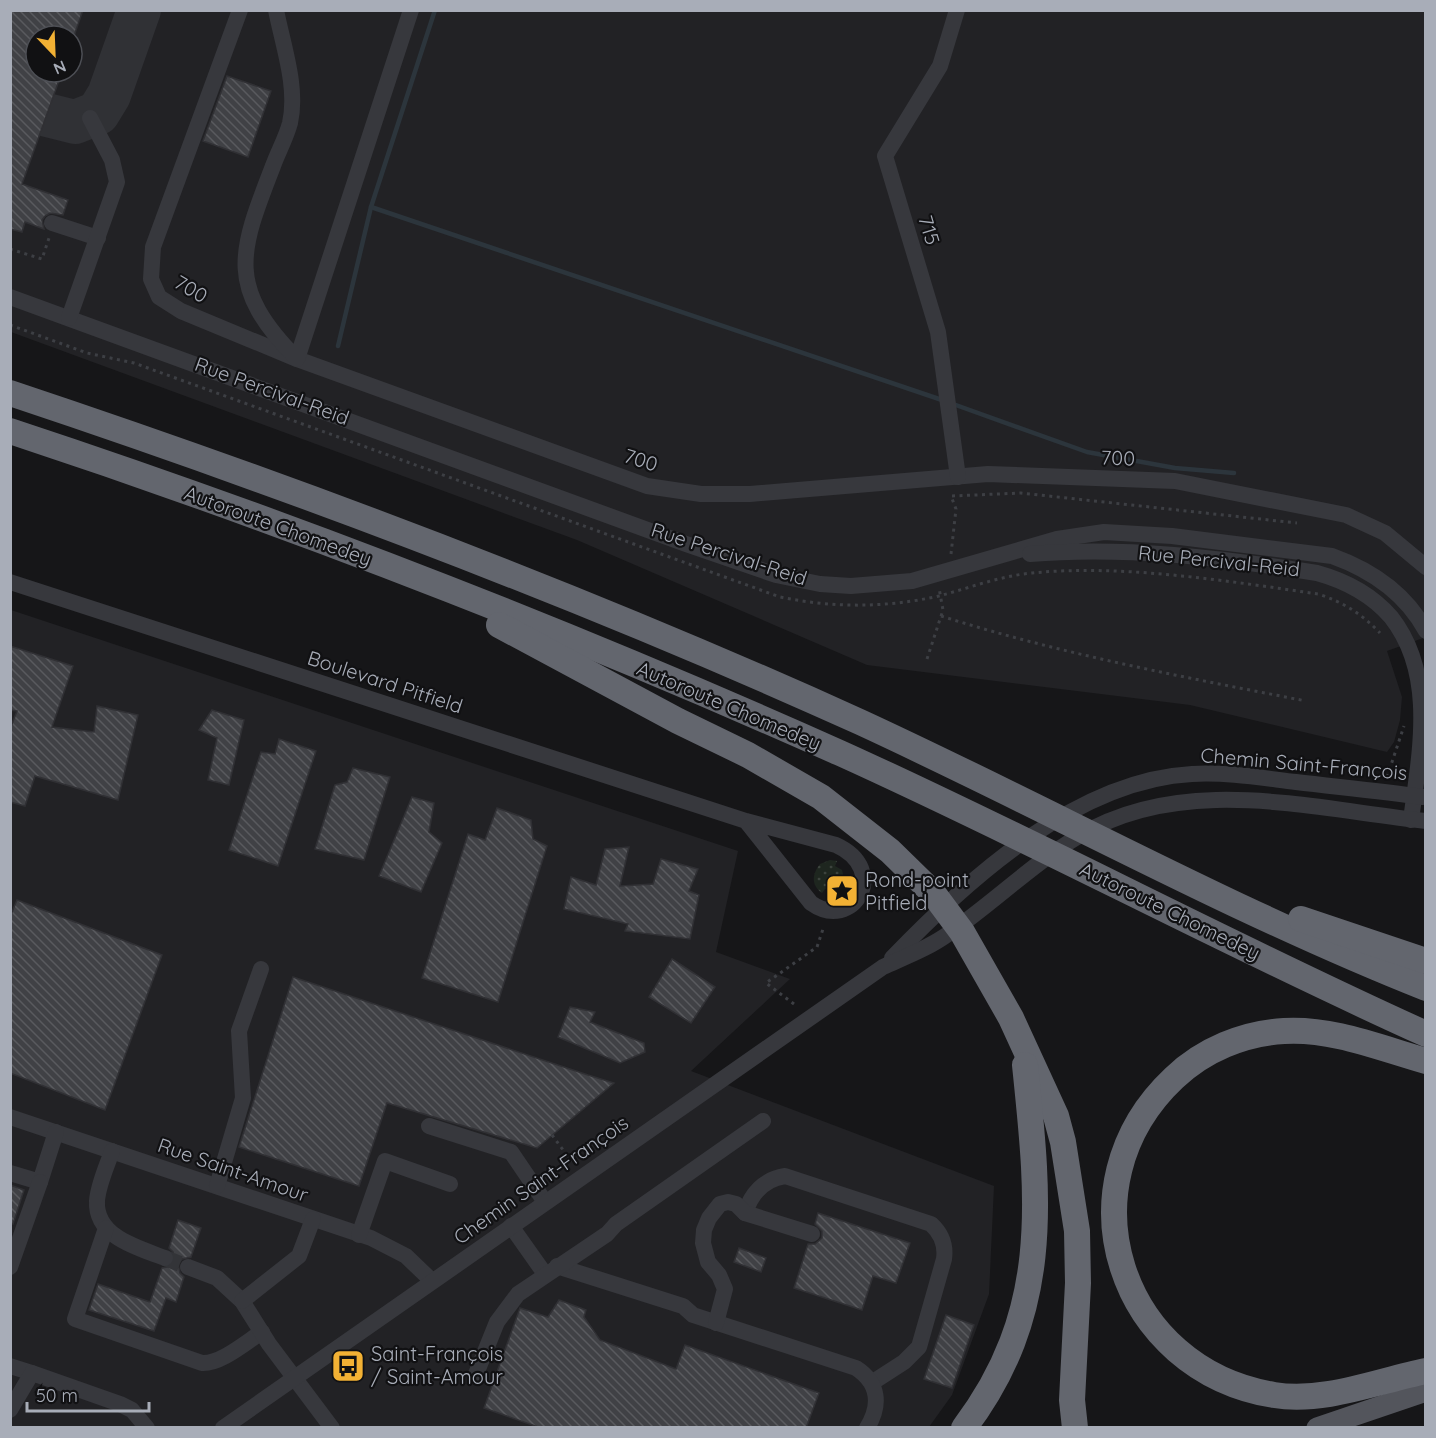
<svg xmlns="http://www.w3.org/2000/svg" width="1436" height="1438" font-family="Quicksand,sans-serif">
<style>
.built{fill:#222225;fill-rule:evenodd}
.grass{fill:url(#grass-dots)}
.lines{fill:none;stroke-linecap:round;stroke-linejoin:round}
.stream{stroke:#2c353c;stroke-width:4.5}
.taxiway{stroke:#303135;stroke-width:44}
.building{fill:url(#building-back-hatch);stroke:#303034;stroke-width:1.5}
.minor-tunnel{stroke:#333438;stroke-width:16;stroke-dasharray:16 8;stroke-linecap:butt}
.path{stroke:#3d3f44;stroke-width:3;stroke-dasharray:3 4.5;stroke-linecap:butt}
.minor{stroke:#37383d;stroke-width:16}
.major{stroke:#53555c;stroke-width:21}
.highway{stroke:#63666e;stroke-width:26}
.labels{text-anchor:middle;stroke-width:4.5;stroke-linejoin:round;paint-order:stroke}
.street-label{font-size:20px;fill:#a8adb8;stroke:#111113}
.poi-label{font-size:20px;fill:#a8adb8;stroke:#111113;text-anchor:start}
</style>
<defs>
<pattern id="grass-dots" width="8" height="8" patternUnits="userSpaceOnUse" patternTransform="scale(1.5)"><rect width="8" height="8" fill="#1e261f"/><path d="M2 2h.1M6 6h.1" fill="none" stroke="#3c433d" stroke-width="1.8" stroke-linecap="round"/></pattern>
<pattern id="building-back-hatch" width="6" height="6" patternUnits="userSpaceOnUse" patternTransform="scale(1.5)"><rect width="6" height="6" fill="#404145"/><path d="M-1 5l2 2M0 0l6 6M5-1l2 2" fill="none" stroke="#595a5e"/></pattern>
</defs>
<rect width="100%" height="100%" fill="#161618"/>
<g class="built">
<path d="M 10,11 L 1425,11 L 1426,637 L 1387,651 L 1402,697 L 1400,720 L 1394,742 L 1387,752 L 1190,705 L 867,665 L 577,540 L 11,332 ZM 36,36 L 72,36 L 72,72 L 36,72 Z"/>
<path d="M 11,610 L 738,851 L 716,952 L 790,979 L 691,1071 L 994,1186 L 989,1294 L 952,1395 L 929,1427 L 11,1428 Z"/>
</g>
<path class="grass" d="M 830,860 L 837,861 L 835,866 L 842,870 L 845,883 L 836,890 L 825,889 L 822,893 C 811,885 812,874 820,864 Z"/>
<g class="lines">
<g class="stream">
<path d="M 371,207 L 945,401"/>
<path d="M 338,346 L 371,207 L 435,10"/>
<path d="M 953,404 L 1087,452 L 1175,468 L 1234,473"/>
</g>
<path class="taxiway" d="M 47,115 L 75,122 L 98,113 L 109,95 L 139,10"/>
</g>
<g class="building">
<path d="M 10,10 L 83,10 L 74,36 L 36,36 L 36,72 L 62,72 L 22,184 L 68,200 L 63,215 L 50,213 L 45,216 L 42,220 L 44,229 L 25,222 L 22,232 L 10,229 Z"/>
<path d="M 227,76 L 271,91 L 248,157 L 203,141 Z"/>
<path d="M 10,646 L 73,666 L 52,727 L 94,732 L 97,706 L 138,715 L 118,800 L 35,776 L 25,806 L 10,802 L 10,729 L 17,711 L 10,710 Z"/>
<path d="M 212,710 L 244,720 L 229,785 L 208,780 L 217,738 L 199,730 Z"/>
<path d="M 279,739 L 316,751 L 278,866 L 229,850 L 261,752 L 275,754 Z"/>
<path d="M 353,768 L 390,777 L 364,860 L 315,849 L 335,785 L 347,782 Z"/>
<path d="M 412,797 L 434,803 L 429,832 L 442,843 L 421,892 L 379,876 Z"/>
<path d="M 497,808 L 531,820 L 533,839 L 547,846 L 498,1002 L 422,978 L 468,834 L 485,840 Z"/>
<path d="M 629,847 L 620,886 L 653,884 L 661,859 L 698,869 L 689,891 L 699,895 L 690,939 L 625,931 L 628,924 L 564,909 L 571,877 L 596,885 L 605,849 Z"/>
<path d="M 17,900 L 162,955 L 105,1110 L 10,1073 L 10,917 Z"/>
<path d="M 672,959 L 715,987 L 691,1023 L 649,997 Z"/>
<path d="M 293,977 L 588,1075 L 614,1083 L 537,1148 L 387,1103 L 359,1186 L 239,1147 Z"/>
<path d="M 570,1007 L 595,1012 L 590,1022 L 644,1043 L 645,1052 L 620,1063 L 558,1037 Z"/>
<path d="M 10,1185 L 24,1190 L 13,1224 L 10,1223 Z"/>
<path d="M 818,1213 L 910,1243 L 896,1283 L 873,1276 L 862,1310 L 794,1288 L 808,1244 L 815,1244 L 822,1238 L 822,1231 L 815,1224 Z"/>
<path d="M 178,1220 L 201,1228 L 191,1257 L 182,1259 L 178,1264 L 180,1273 L 184,1277 L 176,1302 L 166,1298 L 154,1331 L 89,1310 L 98,1284 L 150,1302 L 162,1268 L 171,1266 L 175,1261 L 173,1252 L 169,1248 Z"/>
<path d="M 739,1248 L 766,1258 L 761,1272 L 734,1262 Z"/>
<path d="M 559,1300 L 586,1310 L 584,1317 L 600,1340 L 676,1369 L 685,1345 L 819,1393 L 806,1428 L 541,1428 L 484,1408 L 520,1308 L 548,1317 Z"/>
<path d="M 946,1315 L 974,1325 L 952,1388 L 924,1379 Z"/>
</g>
<g class="lines">
<path class="minor-tunnel" d="M 165,1258 L 188,1267"/>
<g class="path">
<path d="M 10,249 L 42,259 L 49,238"/>
<path d="M 10,325 L 87,353 L 134,363 L 780,597 C 834,608 885,608 939,596 C 969,588 1000,576 1032,573 C 1122,564 1228,581 1318,594 C 1343,602 1362,614 1380,633"/>
<path d="M 952,496 L 1021,493 L 1297,523"/>
<path d="M 951,554 L 956,509 L 951,496"/>
<path d="M 941,616 C 1061,654 1183,677 1306,701"/>
<path d="M 927,659 L 943,610 L 939,588"/>
<path d="M 1387,777 L 1404,726"/>
<path d="M 794,1004 L 766,983 L 817,947 L 824,926"/>
<path d="M 552,1135 L 572,1162"/>
</g>
<g class="minor">
<path d="M 240,10 L 153,247 L 151,279 L 159,297 L 181,311 L 297,359 L 647,486 L 701,494 L 750,494 L 988,474 L 1175,481 L 1346,515 L 1385,533 L 1426,567"/>
<path d="M 276,10 C 283,46 298,87 290,123 C 286,138 278,152 273,166 C 239,253 226,287 297,359 L 411,10"/>
<path d="M 957,10 L 940,66 L 885,156 L 938,332 L 958,477"/>
<path d="M 52,223 L 98,238"/>
<path d="M 10,297 L 686,544 L 776,575 L 820,584 L 851,586 L 912,581 L 1057,539 L 1104,532 L 1172,536 L 1332,556 C 1371,570 1406,594 1426,631"/>
<path d="M 69,318 L 117,182 L 112,160 L 90,118"/>
<path d="M 1030,554 C 1125,546 1223,558 1317,573 C 1346,581 1371,594 1391,617 C 1436,674 1420,751 1411,820"/>
<path d="M 10,582 L 746,821 L 836,845 C 891,870 853,933 811,903 L 746,821"/>
<path d="M 892,958 C 968,879 1077,780 1192,774 C 1227,772 1262,778 1296,782 C 1338,787 1381,791 1423,797"/>
<path d="M 10,1117 L 371,1238 L 406,1256 L 432,1281"/>
<path d="M 429,1126 L 511,1152 L 545,1202"/>
<path d="M 112,1151 C 107,1166 98,1185 97,1201 C 95,1237 139,1248 165,1258"/>
<path d="M 10,1173 L 40,1182 L 56,1132"/>
<path d="M 217,1186 L 243,1098 L 239,1031 L 261,969"/>
<path d="M 745,1213 C 751,1194 764,1179 785,1176 L 931,1224 C 942,1234 946,1245 944,1259 L 919,1347 L 904,1362 L 873,1382"/>
<path d="M 511,1226 L 545,1274"/>
<path d="M 106,1228 L 75,1319 L 202,1363 C 221,1364 246,1342 262,1332"/>
<path d="M 359,1235 L 385,1161 L 450,1184"/>
<path d="M 557,1266 L 683,1306 L 693,1315 L 856,1368 C 879,1383 881,1405 867,1428"/>
<path d="M 10,1267 L 40,1182"/>
<path d="M 188,1267 L 217,1278 L 242,1301 L 269,1344 L 332,1428"/>
<path d="M 242,1301 L 299,1256 L 313,1219"/>
<path d="M 716,1323 L 725,1289 L 719,1275 L 708,1262 L 703,1243 L 704,1230 L 709,1218 L 720,1204 L 728,1202 L 736,1204 L 745,1213 L 812,1234"/>
<path d="M 10,1366 L 32,1373"/>
<path d="M 476,1374 L 497,1322 L 518,1294 L 607,1234 L 616,1224 L 763,1121"/>
<path d="M 10,1410 L 32,1373 L 120,1404 L 132,1410 L 147,1428"/>
<path d="M 223,1428 L 883,967 C 905,957 929,948 948,934 C 993,903 1032,864 1079,836 C 1184,773 1312,809 1426,821"/>
</g>
<path class="major" d="M 1317,1428 L 1426,1391"/>
<g class="highway">
<path d="M 10,393 C 298,489 584,597 860,722 C 1049,809 1232,911 1426,988"/>
<path d="M 10,431 C 292,524 569,632 840,753 C 1037,842 1228,945 1426,1034"/>
<path d="M 499,625 L 678,721 L 748,755 L 821,797 L 890,851 L 933,893 L 962,932 L 1011,1018 L 1056,1116 L 1063,1142 L 1077,1231 L 1078,1283 L 1072,1400 L 1075,1428"/>
<path d="M 1301,919 L 1426,961"/>
<path d="M 1426,1061 C 1380,1048 1332,1028 1284,1031 C 1244,1033 1203,1050 1174,1078 C 1059,1186 1119,1370 1274,1395 C 1325,1403 1377,1381 1426,1371"/>
<path d="M 964,1428 C 1052,1312 1039,1200 1025,1065"/>
</g>
</g>
<defs>
<g id="sight-square" transform="scale(1.725)"><rect x="-9" y="-9" width="18" height="18" rx="4" fill="#f2b134" stroke="#111113"/><path d="M0-6L1.8-2.2L6-1.7L2.9 1.2L3.7 5.4L0 3.3L-3.7 5.4L-2.9 1.2L-6-1.7L-1.8-2.2Z" fill="#111"/></g>
<g id="bus-square" transform="scale(1.725)"><rect x="-9" y="-9" width="18" height="18" rx="4" fill="#f2b134" stroke="#111113"/><path d="M-5-6H5V4H4V6H2V4H-2V6H-4V4H-5ZM-3.5-4V0h7V-4ZM-3.5 1.2v1.5H-2V1.2ZM2 1.2v1.5H3.5V1.2Z" fill="#111"/></g>
</defs>
<g fill-rule="evenodd">
<use href="#sight-square" x="842" y="891"/>
<use href="#bus-square" x="348" y="1366"/>
</g>
<g class="labels">
<g class="street-label">
<text transform="translate(929 230) rotate(73)" y="7">715</text>
<text transform="translate(191 289) rotate(30)" y="7">700</text>
<text transform="translate(272 391) rotate(20)" y="7">Rue Percival-Reid</text>
<text transform="translate(1118 458) rotate(2)" y="7">700</text>
<text transform="translate(641 460) rotate(17)" y="7">700</text>
<text transform="translate(278 526) rotate(20)" y="7">Autoroute Chomedey</text>
<text transform="translate(729 554) rotate(18)" y="7">Rue Percival-Reid</text>
<text transform="translate(1219 561) rotate(6)" y="7">Rue Percival-Reid</text>
<text transform="translate(385 682) rotate(18)" y="7">Boulevard Pitfield</text>
<text transform="translate(729 706) rotate(23)" y="7">Autoroute Chomedey</text>
<text transform="translate(1304 764) rotate(5)" y="7">Chemin Saint-François</text>
<text transform="translate(1170 911) rotate(26)" y="7">Autoroute Chomedey</text>
<text transform="translate(233 1170) rotate(19)" y="7">Rue Saint-Amour</text>
<text transform="translate(541 1180) rotate(-35)" y="7">Chemin Saint-François</text>
</g>
<g class="poi-label">
<text x="865" y="887">Rond-point<tspan x="865" dy="23">Pitfield</tspan></text>
<text x="371" y="1361">Saint-François<tspan x="371" dy="23">/ Saint-Amour</tspan></text>
</g>
</g>
<rect width="1436" height="1438" fill="none" stroke="#a8adb8" stroke-width="24"/>
<g transform="translate(54 54) rotate(157)"><circle r="28" fill="#111113" stroke="#4d4f55" stroke-width="1.5"/>
<path d="M0-4.5L10 22L0 15L-10 22Z" fill="#f2b134"/>
<text y="-9" font-size="16" font-weight="bold" text-anchor="middle" fill="#a8adb8">N</text>
</g>
<path d="M27 1402v9h122v-9" fill="none" stroke="#a8adb8" stroke-width="3"/>
<text x="36" y="1402" font-size="18" fill="#a8adb8" stroke="#111113" stroke-width="4.5" paint-order="stroke">50 m</text>
</svg>
